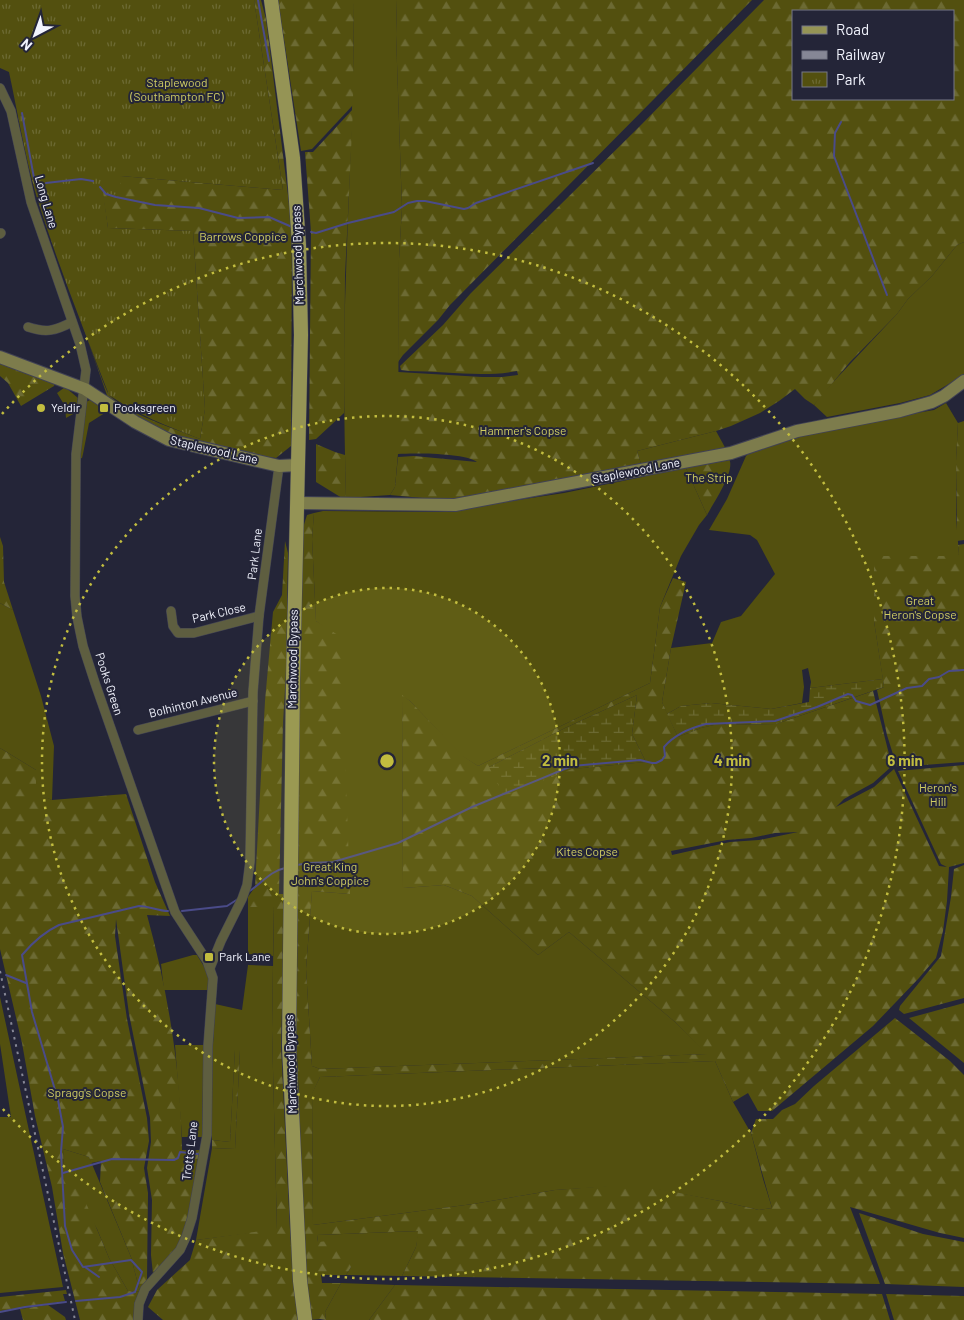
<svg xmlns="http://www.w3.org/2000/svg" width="964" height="1320" font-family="Barlow,sans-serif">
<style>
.grass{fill:#53500f}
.forest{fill:url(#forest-firs);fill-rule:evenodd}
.wetland{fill:url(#wetland-marsh)}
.park{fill:url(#park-tufts)}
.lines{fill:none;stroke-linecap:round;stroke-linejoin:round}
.stream{stroke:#4a4b89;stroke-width:2}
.street-casing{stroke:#414254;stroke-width:10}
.secondary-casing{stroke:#414254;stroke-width:14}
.primary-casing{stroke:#414254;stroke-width:15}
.street{stroke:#5e5e40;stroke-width:9}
.secondary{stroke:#7d7c4c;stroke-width:12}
.primary{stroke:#959455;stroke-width:14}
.rail{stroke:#868796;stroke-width:2;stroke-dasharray:2.5 5;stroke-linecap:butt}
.ring{fill:none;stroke:#c2bd3f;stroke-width:2.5;stroke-dasharray:2.5 5}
.poi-dot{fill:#c2bd3f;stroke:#242538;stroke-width:2}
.labels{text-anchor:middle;stroke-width:4;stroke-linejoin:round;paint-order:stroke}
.park-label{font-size:12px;fill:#d1ce63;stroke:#242538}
.street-label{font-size:12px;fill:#f2f4fe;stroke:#242538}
.poi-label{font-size:12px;fill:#f2f4fe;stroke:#242538;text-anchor:start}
.centre{fill:#c2bd3f;stroke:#242538;stroke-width:2.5}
.ring-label{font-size:15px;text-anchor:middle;font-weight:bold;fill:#c2bd3f;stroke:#242538;stroke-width:4;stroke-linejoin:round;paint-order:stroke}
</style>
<defs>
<pattern id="forest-firs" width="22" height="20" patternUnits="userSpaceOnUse" patternTransform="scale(1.25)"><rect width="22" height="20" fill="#53500f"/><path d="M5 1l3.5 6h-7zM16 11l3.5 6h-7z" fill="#6c6a33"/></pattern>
<pattern id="wetland-marsh" width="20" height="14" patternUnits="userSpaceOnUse" patternTransform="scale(1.25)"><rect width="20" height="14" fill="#53500f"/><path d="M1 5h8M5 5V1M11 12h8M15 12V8" fill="none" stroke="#6c6a33"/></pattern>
<pattern id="park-tufts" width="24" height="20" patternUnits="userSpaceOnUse" patternTransform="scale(1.25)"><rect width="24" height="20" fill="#53500f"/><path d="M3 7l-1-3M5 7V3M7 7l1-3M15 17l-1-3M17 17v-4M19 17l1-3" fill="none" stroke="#6c6a33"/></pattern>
</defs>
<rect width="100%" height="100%" fill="#242538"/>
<g class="grass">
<path d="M 354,0 L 397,0 L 396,34 L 402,208 L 399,259 L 398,454 L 395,487 L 390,495 L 346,498 C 344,423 343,348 346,274 C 349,182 354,91 354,0 Z"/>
<path d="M 964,242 L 964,375 L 930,395 L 900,403 L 827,417 L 814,405 L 821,395 L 897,314 L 908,299 L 932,276 L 957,245 Z"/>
<path d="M 65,387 L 78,398 L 75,413 L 66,418 L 65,406 L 57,393 Z"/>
<path d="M 92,399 L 108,411 L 89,423 L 83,454 L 82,458 L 79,459 L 86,402 Z"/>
<path d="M 946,403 L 958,423 L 956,461 L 956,518 L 959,554 L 958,556 L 874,556 L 874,621 L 883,679 L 810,688 L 811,682 L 808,668 L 802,670 L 804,687 L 802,703 L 771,709 L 711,703 L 681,706 L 667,714 L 662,702 L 671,648 L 712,643 L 721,622 L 741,616 L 775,574 L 757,540 L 750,535 L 709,530 L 727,499 L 746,456 L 749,453 L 813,431 L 934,410 Z"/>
<path d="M 716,431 L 727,451 L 641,464 L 637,451 Z"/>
<path d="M 685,466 L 707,515 L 699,525 L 681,556 L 660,607 L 650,683 L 478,766 L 462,756 L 410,701 L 402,696 L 403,888 L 444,885 L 472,896 L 538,955 L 569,932 L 675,1022 L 708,1054 L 320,1069 L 312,1066 L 306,969 L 312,891 L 349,894 L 325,628 L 316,621 L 312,539 L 314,513 L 323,511 L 439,512 L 564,493 L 642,477 Z"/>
<path d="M 0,603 L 13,610 L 41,696 L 54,746 L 52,800 L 36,794 L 36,770 L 0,748 Z"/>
<path d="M 274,906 L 273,956 L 248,954 L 248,907 Z"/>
<path d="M 193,955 L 197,955 L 208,973 L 208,990 L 164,990 L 161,964 Z"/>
<path d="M 248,965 L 273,966 L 272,1030 L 277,1230 L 196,1240 L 212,1148 L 235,1149 L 240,1050 L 235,1050 L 230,1142 L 212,1140 L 212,1062 L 215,1004 L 242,1010 Z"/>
<path d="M 0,997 L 63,1287 L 0,1293 L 0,1117 L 11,1117 L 0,1044 Z"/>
<path d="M 175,1045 L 204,1045 L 202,1137 L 182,1137 Z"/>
<path d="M 715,1061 L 733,1102 L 751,1133 L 763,1179 L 772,1208 L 759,1210 L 720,1201 L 634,1185 L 555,1190 L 473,1204 L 313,1225 L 312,1093 L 320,1077 Z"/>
<path d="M 63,1149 L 89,1157 L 131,1257 L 140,1292 L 128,1291 L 109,1258 L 97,1229 L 64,1169 Z"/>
<path d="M 419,1231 L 416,1247 L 402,1276 L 346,1275 L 351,1267 L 318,1242 L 317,1235 Z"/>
<path d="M 341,1283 L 395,1285 L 369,1320 L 326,1320 L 325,1312 Z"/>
</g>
<g class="forest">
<path d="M 254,0 L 261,0 L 266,19 L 292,227 L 291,446 L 276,458 L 216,450 L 158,430 L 109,401 L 81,321 C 86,333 104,389 110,396 C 129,414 175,429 200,439 L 205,409 L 193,231 L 108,228 L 102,189 L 121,176 L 283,190 Z"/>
<path d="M 278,0 L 354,0 L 353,105 L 312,149 L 301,151 Z"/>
<path d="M 397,0 L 752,0 L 450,305 L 438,320 L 403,355 L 398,362 L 399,259 L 402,208 L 396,34 Z"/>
<path d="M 764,0 L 964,0 L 964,242 L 957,245 L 932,276 L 908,299 L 897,314 L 850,362 L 814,405 L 805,399 L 795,389 L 779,401 L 760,413 L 731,426 L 716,431 L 637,451 L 641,464 L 455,501 L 390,495 L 395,487 L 398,457 L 414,456 L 477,462 C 466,453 414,453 398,454 L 398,372 L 482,377 L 502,377 L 518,375 L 517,371 C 482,378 445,371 409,371 L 401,370 L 400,366 L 443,325 L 471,293 L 639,127 ZM 793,11 L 953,11 L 953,99 L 793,99 Z"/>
<path d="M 353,109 L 345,276 L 344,413 L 316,439 L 309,440 L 311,232 L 305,152 L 313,152 Z"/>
<path d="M 0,361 L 56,382 L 54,386 L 21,406 L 8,383 L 0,376 Z"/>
<path d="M 964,421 L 964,540 L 957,541 L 956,461 L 958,423 Z"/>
<path d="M 316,444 L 335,452 L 345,455 L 346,498 L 342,498 L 316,482 Z"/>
<path d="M 729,459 C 736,470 713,504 707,515 L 685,466 Z"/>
<path d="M 314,513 L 312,539 L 316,621 L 341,637 L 350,894 L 312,891 L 306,969 L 312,1066 L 320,1069 L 707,1054 L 675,1022 L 569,932 L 538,955 L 472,896 L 444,885 L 403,888 L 402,695 L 410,701 L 463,756 L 478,766 L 650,683 L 660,607 L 673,578 L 686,582 L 671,648 L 662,702 L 678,737 L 701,728 L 714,725 L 776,724 L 873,691 L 892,766 L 873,783 L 844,799 L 836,807 L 874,787 L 894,769 L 939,866 L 947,867 L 941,864 L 898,771 L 964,765 L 964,863 L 949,867 L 947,901 L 943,931 L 936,958 L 919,978 L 873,1026 L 772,1111 L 758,1111 L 748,1093 L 733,1102 L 715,1061 L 320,1077 L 312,1094 L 313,1225 L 473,1204 L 555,1190 L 634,1184 L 720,1201 L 759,1210 L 772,1208 L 751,1133 L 756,1119 L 773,1119 L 782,1110 L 795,1104 L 814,1086 L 895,1018 L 950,1061 L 964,1075 L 964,1238 L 940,1233 L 850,1207 L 880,1284 L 402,1276 L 416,1247 L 418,1231 L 317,1235 L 318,1242 L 339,1240 L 351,1267 L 346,1275 L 321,1275 L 322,1283 L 341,1283 L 325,1312 L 326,1320 L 320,1319 L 310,1320 L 306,1287 L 295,1001 L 301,534 L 307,515 ZM 637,695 L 632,734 L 646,762 L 572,769 L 489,767 L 565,728 ZM 798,832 L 759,840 L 730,842 L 672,855 L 671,851 L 727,840 L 751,838 L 775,833 Z"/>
<path d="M 0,537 L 3,546 L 4,582 L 13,610 L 0,603 Z"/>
<path d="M 285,541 L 288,553 L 286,671 L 283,722 L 279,894 L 285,894 L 281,1046 L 290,1230 L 298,1320 L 163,1320 L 148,1307 L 157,1290 L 190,1260 L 196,1240 L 277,1229 L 272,1030 L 274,907 L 248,907 L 248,897 L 255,887 L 265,701 L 273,612 L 282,595 Z"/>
<path d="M 964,544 L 964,762 L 897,767 L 887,735 L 877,690 L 884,687 L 874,621 L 874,556 L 957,556 L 959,554 L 958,545 Z"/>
<path d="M 0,748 L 36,770 L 36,793 L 52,800 L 126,794 L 155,882 L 170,916 L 147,915 C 168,991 181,1071 182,1150 L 201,1150 C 196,1175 190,1233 175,1252 C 168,1259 160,1266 153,1274 L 151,1255 L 152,1200 L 147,1168 L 151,1142 L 150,1118 L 129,1014 L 116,919 L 115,936 L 127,1019 L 147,1118 L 149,1141 L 144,1168 L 148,1193 L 147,1279 L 134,1320 L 80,1320 L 63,1253 L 52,1187 L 35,1116 L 22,1043 L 0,949 ZM 63,1149 L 89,1157 L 91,1163 L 101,1161 L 100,1182 L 131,1257 L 140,1292 L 128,1291 L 109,1258 L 73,1172 L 64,1169 Z"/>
<path d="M 964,865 L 964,998 L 904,1014 L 899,1010 L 900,1006 L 941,956 L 951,897 L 954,869 Z"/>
<path d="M 964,1003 L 964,1063 L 909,1018 Z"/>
<path d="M 235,1049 L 240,1050 L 235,1149 L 212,1148 L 212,1140 L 230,1142 Z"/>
<path d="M 859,1213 L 923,1234 L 964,1242 L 964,1287 L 885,1284 Z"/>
<path d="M 395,1285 L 882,1294 L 890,1320 L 369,1320 Z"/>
<path d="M 66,1290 L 67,1294 L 63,1294 L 65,1301 L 0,1311 L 0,1297 Z"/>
<path d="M 886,1294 L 964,1296 L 964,1320 L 894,1320 Z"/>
<path d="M 48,1305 L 65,1317 L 66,1320 L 23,1320 L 20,1309 Z"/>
</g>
<g class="wetland">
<path d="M 883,679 L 884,687 L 776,724 L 714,725 L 701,728 L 678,737 L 667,714 L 681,706 L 711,703 L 771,709 L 809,702 L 810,688 Z"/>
<path d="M 637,695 L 632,734 L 646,762 L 572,769 L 504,796 L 489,767 L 565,728 Z"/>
</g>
<path class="park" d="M 0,0 L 254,0 L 283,190 L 121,176 L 119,195 L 106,194 L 103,191 L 108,228 L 193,231 L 205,409 L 200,439 C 168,426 137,415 109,395 C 84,330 58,265 37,198 C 25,157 18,114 9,72 L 0,68 Z"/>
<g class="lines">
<g class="stream">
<path d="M 258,0 L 269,61"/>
<path d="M 22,113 L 34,178 L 38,184 L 40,184"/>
<path d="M 841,122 L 835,133 L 834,156 L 887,295"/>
<path d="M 46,183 L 81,179 L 93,181"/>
<path d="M 100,187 L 106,194 L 116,197 L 155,205 L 199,208 L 238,218 L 269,217 L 292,227"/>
<path d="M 311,232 L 316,233 L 348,223 L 394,212 L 408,203 L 417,201 L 425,201 L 464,209 L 468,208 L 476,203 L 593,163"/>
<path d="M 297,865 L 309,863 L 333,862 L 398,843 L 472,807 L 572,766 L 640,760 L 652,763 L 656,763 L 662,760 L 665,756 L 664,747 C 675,734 690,728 706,724 L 775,721 L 817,707 L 848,694 L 852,695 L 856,701 L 870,705 L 907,688 L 922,686 L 929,679 L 939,677 L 949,671 L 964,670"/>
<path d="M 248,892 C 261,884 270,871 285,868"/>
<path d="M 182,911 L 227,906 L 238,899"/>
<path d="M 6,975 L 26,983"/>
<path d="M 63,1173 L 112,1159 L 174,1160 L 178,1158 L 180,1152 L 198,1154"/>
<path d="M 85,1267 L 99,1277"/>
<path d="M 76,1301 L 120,1297 L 135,1292 L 142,1272 L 131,1260 L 83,1267 L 72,1250 L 65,1226 L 61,1152 L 63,1127 L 58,1100 L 32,1012 L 22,955 C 33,942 44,932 59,925 L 139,906 C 149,906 158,911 168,911"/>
<path d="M 0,1312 L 25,1307 L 66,1302"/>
</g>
<g class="street-casing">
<g id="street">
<path d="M 0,88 L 11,111 L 31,202 L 80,344 L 86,370 L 76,454 L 75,596 L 77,617 L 83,646 L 95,683 L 175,912 L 207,961 L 213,978 L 208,1046 L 207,1135 L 192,1218 L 186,1237 L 180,1250 L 145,1289 L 139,1304 L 138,1320"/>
<path d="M 0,234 L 1,233"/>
<path d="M 28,327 C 46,333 55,331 72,322"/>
<path d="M 171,611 L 173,626 L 178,633 L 194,633 L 259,616"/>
<path d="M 138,730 L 253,701"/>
<path d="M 210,968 L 221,941 L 242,899 L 247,885 L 250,861 L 253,692 L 259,616 L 279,466"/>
</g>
</g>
<g class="secondary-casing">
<g id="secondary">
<path d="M 0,357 L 85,389 L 135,422 L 169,440 L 279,466 L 298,465"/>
<path d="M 297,503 L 455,505 L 731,453 L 797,431 L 900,411 L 932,402 L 944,396 L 964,381"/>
</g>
</g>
<g class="primary-casing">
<path id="primary" d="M 271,0 L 293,158 L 299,245 L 301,335 L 293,680 L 289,1046 L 300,1281 L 305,1320"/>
</g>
<use href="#street" class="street"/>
<use href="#secondary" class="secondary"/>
<use href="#primary" class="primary"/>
<path class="rail" d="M 0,971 L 75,1320"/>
</g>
<circle cx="387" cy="761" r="173" fill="#c2bd3f" fill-opacity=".12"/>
<g class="ring">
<circle cx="387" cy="761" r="173"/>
<circle cx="387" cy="761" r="345"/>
<path d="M2 414A518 518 0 1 1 2 1108"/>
</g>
<g class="poi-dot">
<circle cx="41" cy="408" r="5"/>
<rect x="99" y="403" width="10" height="10" rx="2.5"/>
<rect x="204" y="952" width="10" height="10" rx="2.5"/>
</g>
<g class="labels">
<g class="park-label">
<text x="177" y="87">Staplewood<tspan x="177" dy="14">(Southampton FC)</tspan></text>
<text x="243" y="241">Barrows Coppice</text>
<text x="523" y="435">Hammer's Copse</text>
<text x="709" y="482">The Strip</text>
<text x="920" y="605">Great<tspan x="920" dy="14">Heron's Copse</tspan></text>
<text x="938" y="792">Heron's<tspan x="938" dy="14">Hill</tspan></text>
<text x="587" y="856">Kites Copse</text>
<text x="330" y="871">Great King<tspan x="330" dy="14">John's Coppice</tspan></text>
<text x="87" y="1097">Spragg's Copse</text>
</g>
<g class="street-label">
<text transform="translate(46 202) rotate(74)" y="4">Long Lane</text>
<text transform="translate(298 255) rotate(-92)" y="4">Marchwood Bypass</text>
<text transform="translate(214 450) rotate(13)" y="4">Staplewood Lane</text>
<text transform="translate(636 471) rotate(-11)" y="4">Staplewood Lane</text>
<text transform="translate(255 554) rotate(-83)" y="4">Park Lane</text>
<text transform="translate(219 613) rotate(-13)" y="4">Park Close</text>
<text transform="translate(293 659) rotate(-89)" y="4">Marchwood Bypass</text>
<text transform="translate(109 684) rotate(72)" y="4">Pooks Green</text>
<text transform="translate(193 703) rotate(-14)" y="4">Bolhinton Avenue</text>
<text transform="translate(291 1064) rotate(-92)" y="4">Marchwood Bypass</text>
<text transform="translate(190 1151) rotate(-83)" y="4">Trotts Lane</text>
</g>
<g class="poi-label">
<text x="51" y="412">Yeldir</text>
<text x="114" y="412">Pooksgreen</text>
<text x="219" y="961">Park Lane</text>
</g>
</g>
<circle cx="387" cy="761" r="8" class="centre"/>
<g class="ring-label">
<text x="560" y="766">2 min</text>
<text x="732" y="766">4 min</text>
<text x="905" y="766">6 min</text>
</g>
<rect x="792" y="10" width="162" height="90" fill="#242538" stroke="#767887"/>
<rect x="802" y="26" width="25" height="8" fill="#959455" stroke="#767887"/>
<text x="836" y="35" font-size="15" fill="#f2f4fe">Road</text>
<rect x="802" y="51" width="25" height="8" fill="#868796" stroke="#767887"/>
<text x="836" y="60" font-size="15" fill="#f2f4fe">Railway</text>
<rect x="802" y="72" width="25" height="15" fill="url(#park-tufts)" stroke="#767887"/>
<text x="836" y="85" font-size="15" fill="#f2f4fe">Park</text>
<g transform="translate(35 35) rotate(221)" stroke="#242538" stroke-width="4" paint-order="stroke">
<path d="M0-4L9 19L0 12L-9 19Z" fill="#f2f4fe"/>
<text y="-8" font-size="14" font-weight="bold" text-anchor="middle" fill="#f2f4fe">N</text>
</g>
</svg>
